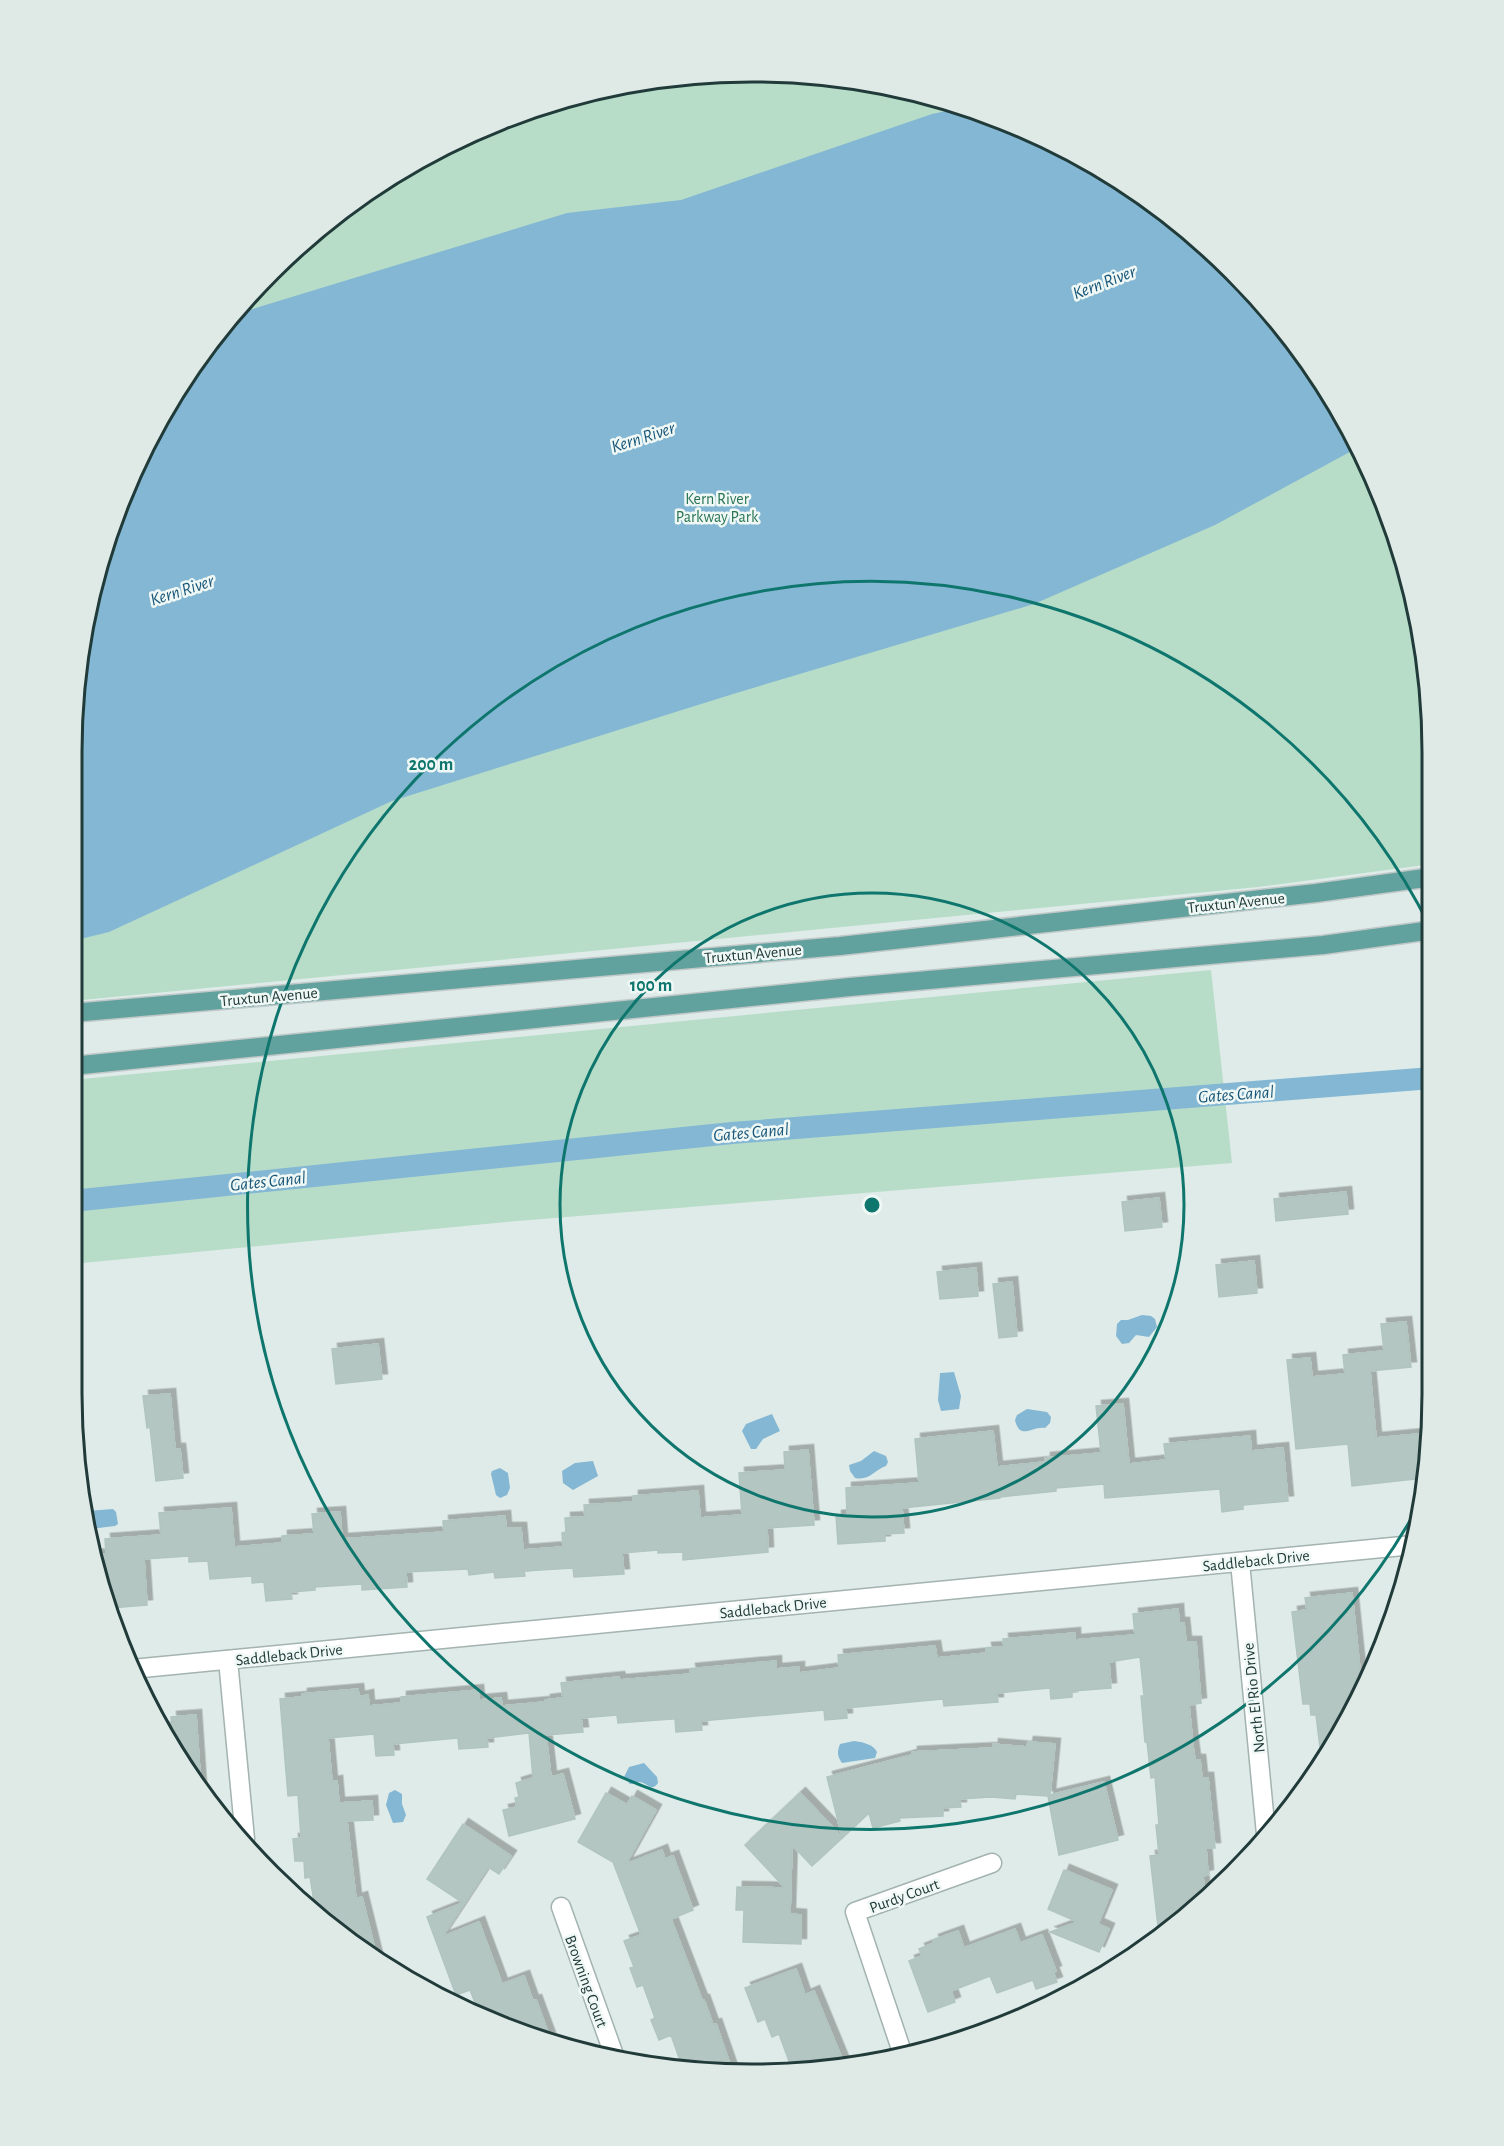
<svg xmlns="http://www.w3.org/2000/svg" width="1504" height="2146" font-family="'Alegreya Sans',sans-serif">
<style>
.green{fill:#b7ddc9}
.water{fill:#84b7d3}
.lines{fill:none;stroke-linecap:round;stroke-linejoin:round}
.canal{stroke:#84b7d3;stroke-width:22}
.building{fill:#b4c6c2;stroke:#b1c5c0;stroke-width:1.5;filter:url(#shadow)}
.minor-casing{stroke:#a2b3b0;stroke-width:21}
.major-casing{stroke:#c1c8c8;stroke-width:21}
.minor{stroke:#fff;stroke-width:18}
.major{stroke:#62a29e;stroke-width:18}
.ring{fill:none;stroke:#0f766e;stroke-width:3}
.labels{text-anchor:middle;stroke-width:5;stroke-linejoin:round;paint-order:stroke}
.park-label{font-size:16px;fill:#287454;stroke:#f0f8f5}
.street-label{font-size:16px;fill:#203b39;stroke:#f0f8f5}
.water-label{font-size:18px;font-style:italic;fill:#185679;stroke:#f0f8f5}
.rim{fill:none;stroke:#203b39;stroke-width:3}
.centre{fill:#0f766e;stroke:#f0f8f5;stroke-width:3}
.ring-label{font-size:18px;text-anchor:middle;font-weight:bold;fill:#0f766e;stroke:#f0f8f5;stroke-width:5;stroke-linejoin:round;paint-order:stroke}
</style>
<defs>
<filter id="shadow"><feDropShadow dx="5.5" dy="-5.5" stdDeviation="0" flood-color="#0004"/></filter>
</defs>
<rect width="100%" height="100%" fill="#dfebe8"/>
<g class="green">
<path d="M 752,72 L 885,85 L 1013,124 L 1130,187 L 1233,271 L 1292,338 L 1362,451 L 1419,620 L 1432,752 L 1432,864 L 1258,887 L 72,1001 L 72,752 L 85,620 L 142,451 L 212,338 L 271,271 L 375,186 L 492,124 L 620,85 Z"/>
<path d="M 1211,970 L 1232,1163 L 506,1222 L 72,1264 L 72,1080 Z"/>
</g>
<g class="water">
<path d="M 961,108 L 1013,124 L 1130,187 L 1233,271 L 1292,338 L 1359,447 L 1215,525 L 1034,604 L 733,694 L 392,801 L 109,932 L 72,941 L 72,752 L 85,620 L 142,451 L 212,338 L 233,315 L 567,213 L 681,200 L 932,114 Z"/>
<path d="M 1142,1315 L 1151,1316 L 1155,1319 L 1157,1327 L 1149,1337 L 1136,1335 L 1129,1343 L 1122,1344 L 1116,1336 L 1117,1324 L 1121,1320 L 1128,1320 Z"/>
<path d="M 954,1372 L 961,1396 L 959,1409 L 941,1411 L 938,1400 L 940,1373 Z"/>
<path d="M 1027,1409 L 1047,1412 L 1051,1417 L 1050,1423 L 1045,1428 C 1032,1426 1020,1441 1015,1420 L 1017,1415 Z"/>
<path d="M 772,1414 L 780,1431 L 763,1439 L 756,1449 L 751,1449 L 742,1431 L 746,1424 Z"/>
<path d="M 874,1451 L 886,1456 L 888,1462 L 886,1466 C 874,1470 870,1481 855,1478 L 850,1471 L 849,1465 L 861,1461 Z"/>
<path d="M 593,1461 L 598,1476 L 573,1490 L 563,1483 L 562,1471 L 575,1463 Z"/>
<path d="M 500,1468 L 508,1473 L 510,1488 L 507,1495 L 500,1498 L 496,1495 L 491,1474 L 492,1471 Z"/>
<path d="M 113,1509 L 116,1512 L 118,1524 L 115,1526 L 90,1529 L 87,1511 Z"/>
<path d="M 854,1741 C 862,1742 873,1744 877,1752 L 875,1758 L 842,1763 C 837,1756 837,1752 840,1744 Z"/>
<path d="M 644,1763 L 657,1777 L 658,1783 C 651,1793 647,1782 639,1782 C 636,1783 633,1784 630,1784 L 624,1777 L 629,1767 Z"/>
<path d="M 395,1790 L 402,1794 L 402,1804 L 406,1815 L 403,1822 L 393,1823 L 386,1805 L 389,1793 Z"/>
</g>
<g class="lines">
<path class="canal" d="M 72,1201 L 732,1133 L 1432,1078"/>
</g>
<g class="building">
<path d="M 1346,1192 L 1348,1214 L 1276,1221 L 1274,1199 Z"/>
<path d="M 1159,1198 L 1162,1227 L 1125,1231 L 1122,1202 Z"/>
<path d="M 1254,1261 L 1257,1293 L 1219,1297 L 1216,1265 Z"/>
<path d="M 976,1268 L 978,1296 L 940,1299 L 937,1272 Z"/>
<path d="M 1012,1282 L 1017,1336 L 999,1338 L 993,1284 Z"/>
<path d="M 1406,1322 L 1411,1367 L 1370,1371 L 1376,1438 L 1428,1433 L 1424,1478 L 1352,1486 L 1348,1444 L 1296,1449 L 1287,1360 L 1310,1358 L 1312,1377 L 1345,1374 L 1343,1355 L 1384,1351 L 1381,1324 Z"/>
<path d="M 378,1344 L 382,1379 L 336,1384 L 332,1349 Z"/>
<path d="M 170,1394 L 175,1449 L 180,1449 L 183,1478 L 156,1481 L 150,1427 L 147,1428 L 143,1396 Z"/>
<path d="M 1123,1404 L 1129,1464 L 1166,1460 L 1164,1444 L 1250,1436 L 1251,1451 L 1283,1448 L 1288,1501 L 1243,1505 L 1243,1509 L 1222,1512 L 1220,1489 L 1105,1498 L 1104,1484 L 1056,1488 L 1056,1491 L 1000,1497 L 1000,1498 L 902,1508 L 904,1533 L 885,1534 L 885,1541 L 838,1544 L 836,1516 L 847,1515 L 846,1488 L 919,1483 L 915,1439 L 993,1431 L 997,1467 L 1045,1462 L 1045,1458 L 1101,1453 L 1096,1406 Z"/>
<path d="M 808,1450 L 814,1525 L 767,1528 L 768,1552 L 683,1560 L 683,1552 L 658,1553 L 658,1550 L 622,1553 L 624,1574 L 574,1577 L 573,1568 L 524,1571 L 525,1576 L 495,1578 L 494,1572 L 469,1575 L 468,1569 L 406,1572 L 407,1587 L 362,1590 L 362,1584 L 315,1587 L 315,1590 L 291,1592 L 292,1599 L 266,1601 L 264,1582 L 252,1583 L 252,1576 L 210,1579 L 208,1561 L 189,1562 L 189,1556 L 144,1559 L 147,1605 L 110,1608 L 109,1596 L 104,1597 L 95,1570 L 93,1555 L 106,1554 L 105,1539 L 161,1535 L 159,1513 L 231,1508 L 234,1547 L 282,1543 L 282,1536 L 314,1534 L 312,1514 L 340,1512 L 342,1539 L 444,1532 L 443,1521 L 505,1516 L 506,1528 L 521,1528 L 523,1550 L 563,1547 L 562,1533 L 566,1532 L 565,1518 L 585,1517 L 584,1505 L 633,1502 L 633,1496 L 698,1491 L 700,1518 L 742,1515 L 739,1473 L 785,1470 L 784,1452 Z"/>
<path d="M 1352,1593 L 1362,1689 L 1322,1764 L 1316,1715 L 1311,1715 L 1310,1704 L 1303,1704 L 1292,1612 L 1307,1610 L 1305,1598 Z"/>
<path d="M 1178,1609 L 1179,1623 L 1184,1623 L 1186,1642 L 1196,1642 L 1201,1703 L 1189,1705 L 1193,1746 L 1195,1760 L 1200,1760 L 1202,1778 L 1208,1778 L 1215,1848 L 1206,1848 L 1208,1875 L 1203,1876 L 1205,1898 L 1159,1935 L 1150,1856 L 1159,1855 L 1156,1825 L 1159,1825 L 1155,1777 L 1151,1778 L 1147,1742 L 1145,1742 L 1141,1696 L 1144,1696 L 1140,1657 L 1109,1662 L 1111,1688 L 1072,1691 L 1072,1697 L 1051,1699 L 1050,1688 L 997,1693 L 998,1702 L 944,1706 L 943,1699 L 846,1708 L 847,1718 L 825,1720 L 824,1710 L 701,1721 L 702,1730 L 676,1732 L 675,1719 L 672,1719 L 618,1723 L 617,1715 L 581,1718 L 583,1732 L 546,1735 L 551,1777 L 563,1774 L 575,1819 L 509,1836 L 503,1810 L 517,1807 L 515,1798 L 519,1797 L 516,1783 L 533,1778 L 529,1733 L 487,1738 L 488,1747 L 459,1749 L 458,1738 L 393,1744 L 394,1755 L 376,1756 L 374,1734 L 328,1738 L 332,1782 L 337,1781 L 339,1803 L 372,1801 L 373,1820 L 347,1821 L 356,1899 L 362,1897 L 377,1958 L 316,1914 L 310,1877 L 305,1878 L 304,1861 L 295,1861 L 293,1839 L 301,1838 L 298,1795 L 288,1796 L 280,1699 L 302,1697 L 302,1694 L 358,1689 L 359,1697 L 368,1695 L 369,1706 L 401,1703 L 401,1697 L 478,1690 L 479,1700 L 501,1698 L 502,1706 L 545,1702 L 545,1700 L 563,1698 L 561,1683 L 619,1677 L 620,1680 L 691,1674 L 690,1669 L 776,1661 L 776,1669 L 799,1667 L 799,1673 L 839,1668 L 838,1655 L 935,1646 L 937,1658 L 987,1653 L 986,1648 L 1004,1647 L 1003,1639 L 1075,1633 L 1075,1640 L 1135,1635 L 1133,1614 Z"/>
<path d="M 196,1715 L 201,1788 L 186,1772 L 163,1728 L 172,1727 L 171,1717 Z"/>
<path d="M 1028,1742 L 1055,1744 L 1050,1795 L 1104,1782 L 1118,1840 L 1059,1855 L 1048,1796 L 1016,1794 L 1015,1799 L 991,1797 L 960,1799 L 961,1807 L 943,1808 L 943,1816 L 899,1818 L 900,1821 L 873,1828 L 869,1813 L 812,1866 L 792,1845 L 790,1914 L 801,1915 L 801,1944 L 743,1942 L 744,1910 L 736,1910 L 737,1887 L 785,1888 L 745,1845 L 800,1793 L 842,1837 L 827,1777 L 912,1755 L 912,1752 L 993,1748 L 993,1744 L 1027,1747 Z"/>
<path d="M 606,1793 L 627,1805 L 632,1796 L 656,1810 L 626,1864 L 662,1850 L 665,1859 L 673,1856 L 693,1910 L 671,1919 L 702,2000 L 704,2000 L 713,2025 L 716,2024 L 732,2070 L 683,2069 L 671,2035 L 659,2040 L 651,2020 L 655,2018 L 643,1985 L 637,1987 L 630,1968 L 634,1967 L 624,1941 L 641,1935 L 613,1862 L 578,1842 Z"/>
<path d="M 463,1824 L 511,1856 L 499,1874 L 488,1867 L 442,1937 L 479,1922 L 502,1984 L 524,1976 L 533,2001 L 536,2000 L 550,2038 L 498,2024 L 493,2010 L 480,2015 L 470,1990 L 456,1995 L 427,1917 L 463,1903 L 427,1879 Z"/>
<path d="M 1064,1870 L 1112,1890 L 1098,1924 L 1109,1929 L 1099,1952 L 1050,1932 L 1078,1922 L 1048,1909 Z"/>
<path d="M 1015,1929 L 1020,1943 L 1042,1935 L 1056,1971 L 1053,1972 L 1057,1982 L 1036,1989 L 1033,1980 L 997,1993 L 990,1976 L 951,1991 L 955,2002 L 928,2012 L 909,1961 L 922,1956 L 919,1949 L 934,1943 L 933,1940 L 958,1931 L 964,1948 Z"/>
<path d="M 796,1969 L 805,1995 L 814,1991 L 845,2066 L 793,2072 L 779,2034 L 772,2037 L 765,2019 L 758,2022 L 745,1988 Z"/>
</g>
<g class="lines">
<g class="minor-casing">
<g id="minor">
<path d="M 1240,1562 L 1266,1834"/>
<path d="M 228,1660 L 245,1839"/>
<path d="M 132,1669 L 1413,1545"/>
<path d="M 561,1907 L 614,2055"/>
<path d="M 903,2055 L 855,1912 L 992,1863"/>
</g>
</g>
<g class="major-casing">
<g id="major">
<path d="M 72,1013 L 840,946 L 1316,893 L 1432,877"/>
<path d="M 72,1066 L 850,987 L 1323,945 L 1432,930"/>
</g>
</g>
<use href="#minor" class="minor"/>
<use href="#major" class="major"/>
</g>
<g class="ring">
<circle cx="872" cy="1205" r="312"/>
<path d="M1420 1503A624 624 0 1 1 1430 927"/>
</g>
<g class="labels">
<g class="park-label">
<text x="717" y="504">Kern River<tspan x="717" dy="18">Parkway Park</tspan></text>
</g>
<g class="street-label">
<text transform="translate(1236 902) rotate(-6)" y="6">Truxtun Avenue</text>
<text transform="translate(753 953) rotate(-5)" y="6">Truxtun Avenue</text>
<text transform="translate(269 996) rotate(-5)" y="6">Truxtun Avenue</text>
<text transform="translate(1256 1560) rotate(-6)" y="6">Saddleback Drive</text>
<text transform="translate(773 1607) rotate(-6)" y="6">Saddleback Drive</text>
<text transform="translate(289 1654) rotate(-6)" y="6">Saddleback Drive</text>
<text transform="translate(1253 1698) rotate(-96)" y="6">North El Rio Drive</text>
<text transform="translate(904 1895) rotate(-20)" y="6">Purdy Court</text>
<text transform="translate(587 1981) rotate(70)" y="6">Browning Court</text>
</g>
<g class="water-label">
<text transform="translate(1104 282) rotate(-21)" y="6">Kern River</text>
<text transform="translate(643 437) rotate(-18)" y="6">Kern River</text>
<text transform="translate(182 590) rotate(-18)" y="6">Kern River</text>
<text transform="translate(1236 1094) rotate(-4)" y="6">Gates Canal</text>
<text transform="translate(751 1132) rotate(-5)" y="6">Gates Canal</text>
<text transform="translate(268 1181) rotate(-6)" y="6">Gates Canal</text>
</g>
</g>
<path d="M0 0H1504V2146H0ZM752 82H752A670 670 0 0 1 1422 752V1394A670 670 0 0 1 752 2064H752A670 670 0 0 1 82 1394V752A670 670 0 0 1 752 82Z" fill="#dfe9e6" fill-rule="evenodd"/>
<path class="rim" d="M752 82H752A670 670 0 0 1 1422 752V1394A670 670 0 0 1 752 2064H752A670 670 0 0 1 82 1394V752A670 670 0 0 1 752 82Z"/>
<circle cx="872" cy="1205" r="9" class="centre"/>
<g class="ring-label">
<text x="431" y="770">200 m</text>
<text x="651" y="991">100 m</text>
</g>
</svg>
